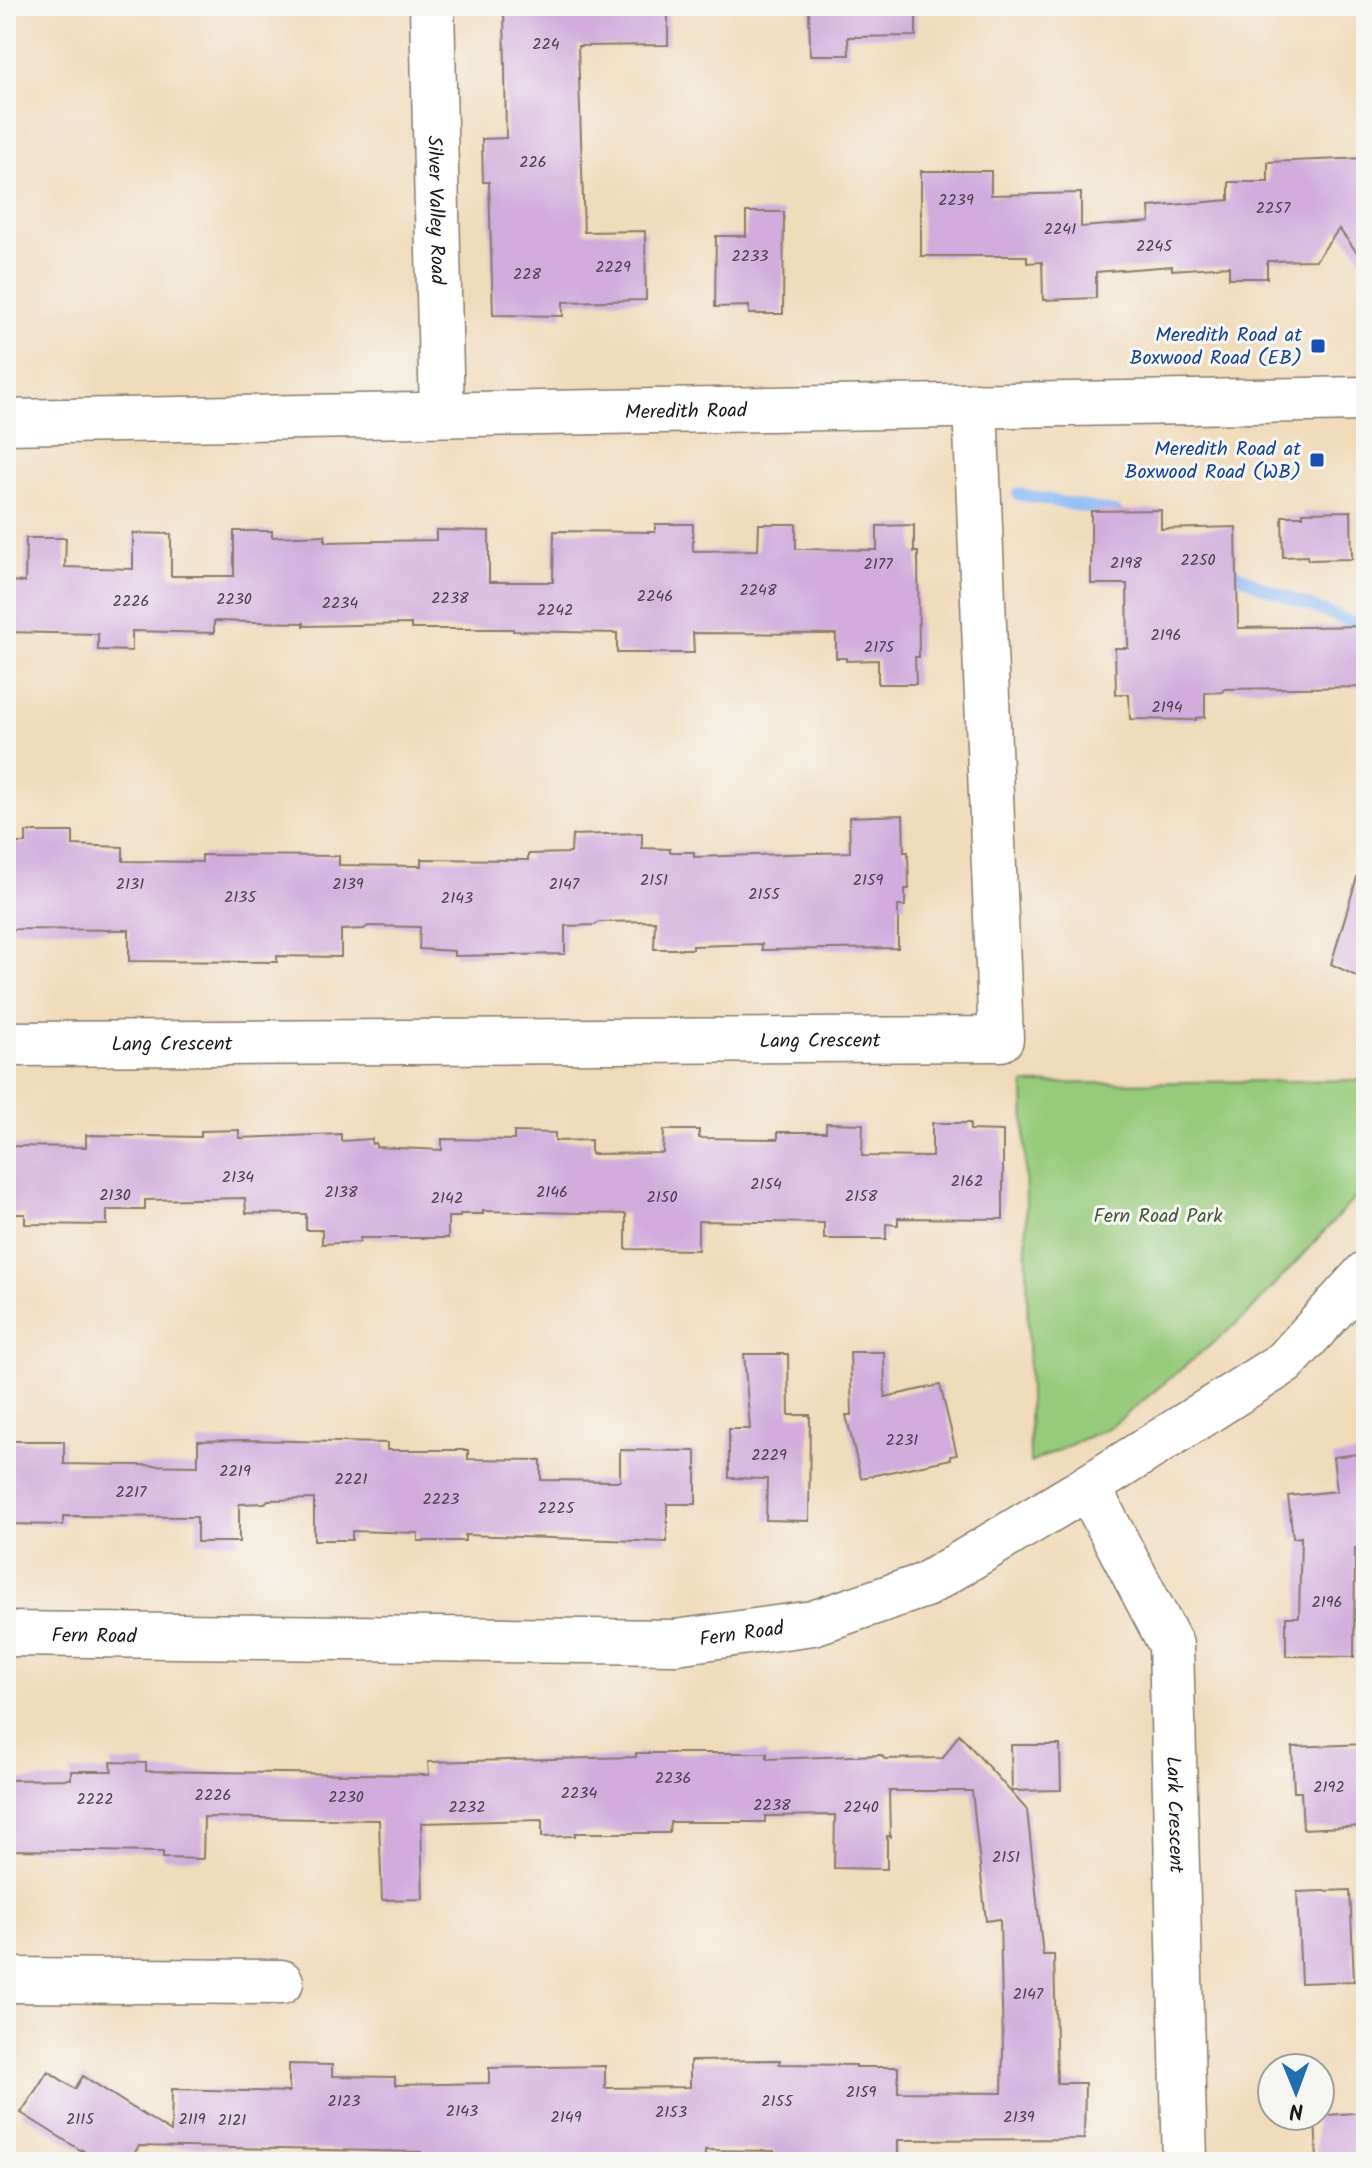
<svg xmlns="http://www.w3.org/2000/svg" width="1372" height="2168" font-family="Kalam,sans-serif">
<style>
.green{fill:#97cb7b;stroke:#5a744c;stroke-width:2}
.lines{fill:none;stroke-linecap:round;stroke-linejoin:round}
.stream{stroke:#8abaf6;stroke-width:12}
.building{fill:#d1acdc}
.minor-casing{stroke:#867c6c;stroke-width:47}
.minor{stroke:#fff;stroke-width:44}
.transit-dot{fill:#1a4fb4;stroke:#f6f6f2;stroke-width:3}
.labels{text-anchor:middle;stroke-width:6;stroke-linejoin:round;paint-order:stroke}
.number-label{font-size:16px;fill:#49404c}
.street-label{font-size:20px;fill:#1c1c1c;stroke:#f6f6f2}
.transit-label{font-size:20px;fill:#164399;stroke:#f6f6f2;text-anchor:end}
.park-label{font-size:20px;fill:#47593d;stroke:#f6f6f2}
</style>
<rect width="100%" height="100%" fill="#f6f6f2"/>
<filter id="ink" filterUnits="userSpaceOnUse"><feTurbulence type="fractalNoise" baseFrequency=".0125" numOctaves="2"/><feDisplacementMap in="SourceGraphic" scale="16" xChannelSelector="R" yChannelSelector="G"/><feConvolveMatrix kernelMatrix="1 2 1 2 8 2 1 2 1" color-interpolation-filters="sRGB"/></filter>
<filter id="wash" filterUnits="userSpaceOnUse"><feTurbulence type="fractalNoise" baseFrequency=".006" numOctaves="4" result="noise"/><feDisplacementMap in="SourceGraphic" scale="32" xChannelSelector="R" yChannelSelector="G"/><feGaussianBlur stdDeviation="1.8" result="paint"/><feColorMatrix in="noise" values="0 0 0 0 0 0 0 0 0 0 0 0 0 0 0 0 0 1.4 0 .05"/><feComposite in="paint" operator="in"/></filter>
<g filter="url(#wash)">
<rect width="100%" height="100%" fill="#f0dcbb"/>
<path class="green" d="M 1366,1080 L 1366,1186 L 1247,1315 L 1112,1426 L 1030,1463 L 1024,1084 Z"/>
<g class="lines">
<g class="stream">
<path d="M 1018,494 L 1117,513"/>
<path d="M 1223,566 L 1262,587 L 1366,628"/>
</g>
</g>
<g id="blocks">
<g class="building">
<path d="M 504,6 L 668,6 L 668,45 L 578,46 L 584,232 L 645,231 L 646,300 L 563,302 L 563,316 L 493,315 L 489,182 L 483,182 L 482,139 L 506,138 Z"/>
<path d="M 809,6 L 916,6 L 916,36 L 848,37 L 849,55 L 810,55 Z"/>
<path d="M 1366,158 L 1366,264 L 1339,229 L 1316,260 L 1267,261 L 1267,278 L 1229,278 L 1229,266 L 1172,270 L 1172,266 L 1096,272 L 1096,298 L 1043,300 L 1042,262 L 1027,263 L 1027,256 L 921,256 L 921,171 L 991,171 L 991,195 L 1081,193 L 1081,227 L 1150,222 L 1149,207 L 1229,200 L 1229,182 L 1268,182 L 1268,162 Z"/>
<path d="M 746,212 L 784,212 L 783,314 L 749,314 L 749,306 L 715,307 L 716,236 L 746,236 Z"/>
<path d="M 1161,510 L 1161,529 L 1236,527 L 1238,628 L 1366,626 L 1366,687 L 1223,689 L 1223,692 L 1205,693 L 1205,717 L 1196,718 L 1196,720 L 1130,719 L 1129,694 L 1116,694 L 1115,648 L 1128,648 L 1127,584 L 1091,584 L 1091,511 Z"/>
<path d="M 1351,511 L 1352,559 L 1308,560 L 1307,556 L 1283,557 L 1282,516 L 1303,516 L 1303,512 Z"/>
<path d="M 655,524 L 693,524 L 693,551 L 758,550 L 759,524 L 796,524 L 796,549 L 877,550 L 877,526 L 914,525 L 914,552 L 918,552 L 919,657 L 915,657 L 916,684 L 878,684 L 878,660 L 846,661 L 846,658 L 836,658 L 836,634 L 693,633 L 694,653 L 617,653 L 617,633 L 513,631 L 513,629 L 411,629 L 411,624 L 304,626 L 304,623 L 214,621 L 214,633 L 132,631 L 132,651 L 98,650 L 98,634 L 6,632 L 6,581 L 25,582 L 26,538 L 66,538 L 65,567 L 133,569 L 133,533 L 171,534 L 171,576 L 234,576 L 234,531 L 272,531 L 272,537 L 325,535 L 325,542 L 436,540 L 436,530 L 489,531 L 489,582 L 553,582 L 554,531 L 655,532 Z"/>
<path d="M 903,815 L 904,852 L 908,852 L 909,889 L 905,889 L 905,906 L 898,906 L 898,948 L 762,950 L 762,944 L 693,946 L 693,949 L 654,949 L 655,921 L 599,922 L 595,925 L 565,926 L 565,954 L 454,956 L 454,951 L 419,949 L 420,927 L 368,926 L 364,929 L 341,930 L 341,957 L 277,956 L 277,962 L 129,961 L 129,930 L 6,929 L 6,843 L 26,843 L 26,832 L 73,832 L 73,845 L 123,847 L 123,861 L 202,862 L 202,855 L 339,856 L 339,865 L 421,866 L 421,859 L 528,860 L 528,854 L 571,853 L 572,835 L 642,833 L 642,848 L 670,849 L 670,852 L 694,852 L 694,857 L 850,852 L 849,817 Z"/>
<path d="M 1357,877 L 1366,878 L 1366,981 L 1331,964 Z"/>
<path d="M 826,1123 L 863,1124 L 862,1156 L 932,1157 L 932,1123 L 970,1123 L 970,1130 L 1003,1131 L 1003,1219 L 898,1218 L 898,1225 L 886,1224 L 886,1239 L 824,1239 L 824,1223 L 698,1221 L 698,1250 L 626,1249 L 626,1214 L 483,1211 L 483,1214 L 460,1214 L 460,1217 L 448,1217 L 448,1238 L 360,1238 L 360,1242 L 322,1244 L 322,1230 L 306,1230 L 306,1214 L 246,1213 L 245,1198 L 145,1200 L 145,1210 L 107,1210 L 107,1225 L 25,1224 L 25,1214 L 6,1214 L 6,1146 L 86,1147 L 86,1135 L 201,1137 L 201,1131 L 239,1130 L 239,1138 L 341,1134 L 341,1141 L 372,1139 L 372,1144 L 376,1143 L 376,1147 L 442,1150 L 442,1139 L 514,1140 L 514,1132 L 555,1133 L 555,1141 L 591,1140 L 591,1154 L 663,1153 L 664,1130 L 699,1130 L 699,1138 L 778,1139 L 778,1132 L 826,1132 Z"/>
<path d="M 850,1352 L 884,1352 L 885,1397 L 940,1385 L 957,1455 L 950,1456 L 951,1459 L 861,1478 L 846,1415 L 852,1415 Z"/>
<path d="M 744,1354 L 788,1354 L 789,1415 L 810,1415 L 809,1521 L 766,1520 L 767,1479 L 729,1478 L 729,1429 L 750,1429 Z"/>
<path d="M 242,1440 L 387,1443 L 387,1450 L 468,1450 L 468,1459 L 541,1460 L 541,1480 L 620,1481 L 620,1450 L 696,1451 L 696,1504 L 667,1504 L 667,1542 L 465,1535 L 465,1541 L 418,1541 L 418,1533 L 352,1531 L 352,1540 L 314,1540 L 314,1499 L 268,1500 L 265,1503 L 239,1504 L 239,1542 L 197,1542 L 197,1517 L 63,1516 L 63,1525 L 6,1524 L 6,1441 L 64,1441 L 64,1464 L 198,1466 L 198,1441 Z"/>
<path d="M 1366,1453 L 1366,1548 L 1355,1548 L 1354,1657 L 1286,1656 L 1286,1617 L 1299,1617 L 1301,1537 L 1293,1538 L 1288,1496 L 1337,1491 L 1333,1457 Z"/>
<path d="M 959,1734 L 1027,1810 L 1043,1955 L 1054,1955 L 1057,2083 L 1085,2083 L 1084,2139 L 898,2140 L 898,2162 L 774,2162 L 774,2151 L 705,2150 L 705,2162 L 421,2162 L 421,2152 L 139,2146 L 129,2162 L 102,2162 L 82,2150 L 82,2151 L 21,2113 L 48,2071 L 75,2089 L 83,2076 L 171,2132 L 172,2089 L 289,2092 L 289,2064 L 332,2065 L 332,2076 L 395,2077 L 395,2085 L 489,2083 L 489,2068 L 605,2066 L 605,2088 L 690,2087 L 690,2061 L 780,2060 L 779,2064 L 856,2065 L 856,2067 L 898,2067 L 898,2092 L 1002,2093 L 1003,2051 L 1000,1919 L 986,1921 L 972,1791 L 889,1791 L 890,1837 L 887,1836 L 887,1869 L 834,1868 L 835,1815 L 765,1816 L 765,1822 L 670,1822 L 669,1833 L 575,1833 L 575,1836 L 542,1837 L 542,1820 L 421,1823 L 423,1899 L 382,1900 L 379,1820 L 204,1817 L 203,1859 L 163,1858 L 163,1852 L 6,1850 L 6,1780 L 71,1779 L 71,1771 L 112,1771 L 111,1762 L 146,1763 L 146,1771 L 429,1775 L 428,1762 L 636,1757 L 636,1753 L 767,1753 L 767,1759 L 881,1755 L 885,1759 L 943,1758 Z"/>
<path d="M 1366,1744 L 1366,1826 L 1303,1829 L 1301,1792 L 1294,1792 L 1292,1747 Z"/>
<path d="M 1011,1745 L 1060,1745 L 1061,1790 L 1012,1791 Z"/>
<path d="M 1350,1890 L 1354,1981 L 1301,1983 L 1297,1892 Z"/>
<path d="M 1366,2112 L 1366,2158 L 1317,2160 L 1315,2116 Z"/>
</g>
</g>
</g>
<g filter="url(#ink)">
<use href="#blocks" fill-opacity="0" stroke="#867c6c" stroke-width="2"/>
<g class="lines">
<g class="minor-casing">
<g id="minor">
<path id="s1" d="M 432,6 L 442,414"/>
<path id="s2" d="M 6,422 L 1366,399"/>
<path id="s3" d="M 6,1044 L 1001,1039 L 975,405"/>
<path id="s4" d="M 1088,1487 L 1171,1645 L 1185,2162"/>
<path id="s5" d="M 6,1634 L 676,1642 L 813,1623 L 925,1585 L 1088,1487 L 1285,1362 L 1366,1273"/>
<path d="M 6,1980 L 281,1982"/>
</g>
</g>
<use href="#minor" class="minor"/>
</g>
</g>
<g class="transit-dot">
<rect x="1310" y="338" width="16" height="16" rx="4"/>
<rect x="1309" y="452" width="16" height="16" rx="4"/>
</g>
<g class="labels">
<g class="number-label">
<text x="546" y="49">224</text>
<text x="533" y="167">226</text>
<text x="956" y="205">2239</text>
<text x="1273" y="213">2257</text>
<text x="1060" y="234">2241</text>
<text x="1154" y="251">2245</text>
<text x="750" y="261">2233</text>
<text x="613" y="272">2229</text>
<text x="527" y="279">228</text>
<text x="1198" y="565">2250</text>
<text x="1126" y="568">2198</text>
<text x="878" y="569">2177</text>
<text x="758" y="595">2248</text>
<text x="655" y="601">2246</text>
<text x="450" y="603">2238</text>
<text x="234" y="604">2230</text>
<text x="131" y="606">2226</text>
<text x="340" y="608">2234</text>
<text x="555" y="615">2242</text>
<text x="1166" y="640">2196</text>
<text x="879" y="652">2175</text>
<text x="1167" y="712">2194</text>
<text x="654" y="885">2151</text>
<text x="868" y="885">2159</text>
<text x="130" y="889">2131</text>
<text x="348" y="889">2139</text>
<text x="564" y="889">2147</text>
<text x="764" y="899">2155</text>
<text x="240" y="902">2135</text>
<text x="457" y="903">2143</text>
<text x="238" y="1182">2134</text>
<text x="967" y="1186">2162</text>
<text x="766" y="1189">2154</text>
<text x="341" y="1197">2138</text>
<text x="552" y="1197">2146</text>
<text x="115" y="1200">2130</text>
<text x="861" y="1201">2158</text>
<text x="662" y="1202">2150</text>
<text x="447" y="1203">2142</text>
<text x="902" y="1445">2231</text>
<text x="769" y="1460">2229</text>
<text x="235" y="1476">2219</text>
<text x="351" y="1484">2221</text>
<text x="131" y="1497">2217</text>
<text x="441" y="1504">2223</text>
<text x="556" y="1513">2225</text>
<text x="1327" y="1607">2196</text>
<text x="673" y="1783">2236</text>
<text x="1329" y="1792">2192</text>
<text x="579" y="1798">2234</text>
<text x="213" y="1800">2226</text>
<text x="346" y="1802">2230</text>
<text x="95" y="1804">2222</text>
<text x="772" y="1810">2238</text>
<text x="467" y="1812">2232</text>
<text x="861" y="1812">2240</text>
<text x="1006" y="1862">2151</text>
<text x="1028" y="1999">2147</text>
<text x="861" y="2097">2159</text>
<text x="344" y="2106">2123</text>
<text x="777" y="2106">2155</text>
<text x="462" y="2116">2143</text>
<text x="671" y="2117">2153</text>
<text x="566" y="2122">2149</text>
<text x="1019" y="2122">2139</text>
<text x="80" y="2124">2115</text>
<text x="192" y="2124">2119</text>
<text x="232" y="2125">2121</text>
</g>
<g class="street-label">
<text dy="7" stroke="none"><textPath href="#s1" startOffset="204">Silver Valley Road</textPath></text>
<text dy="7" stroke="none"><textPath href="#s2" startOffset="680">Meredith Road</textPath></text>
<text dy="7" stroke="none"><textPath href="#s3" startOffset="814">Lang Crescent</textPath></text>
<text dy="7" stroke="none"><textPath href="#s3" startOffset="166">Lang Crescent</textPath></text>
<text dy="7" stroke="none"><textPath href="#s5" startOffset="736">Fern Road</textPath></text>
<text dy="7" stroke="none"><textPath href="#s5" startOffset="88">Fern Road</textPath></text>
<text dy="7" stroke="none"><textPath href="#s4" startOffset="348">Lark Crescent</textPath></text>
</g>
<g class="transit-label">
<text x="1302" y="341">Meredith Road at<tspan x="1302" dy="23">Boxwood Road (EB)</tspan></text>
<text x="1301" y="455">Meredith Road at<tspan x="1301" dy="23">Boxwood Road (WB)</tspan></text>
</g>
<g class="park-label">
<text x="1158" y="1222">Fern Road Park</text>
</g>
</g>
<rect width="1372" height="2168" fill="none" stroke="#f6f6f2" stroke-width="32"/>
<g transform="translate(1296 2092) rotate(179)"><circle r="38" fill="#f6f6f2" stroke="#9f9f9c" stroke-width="2"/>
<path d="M0-6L14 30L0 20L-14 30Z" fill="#1f6fb2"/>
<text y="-12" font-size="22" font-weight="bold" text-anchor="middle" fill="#1c1c1c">N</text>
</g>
</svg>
